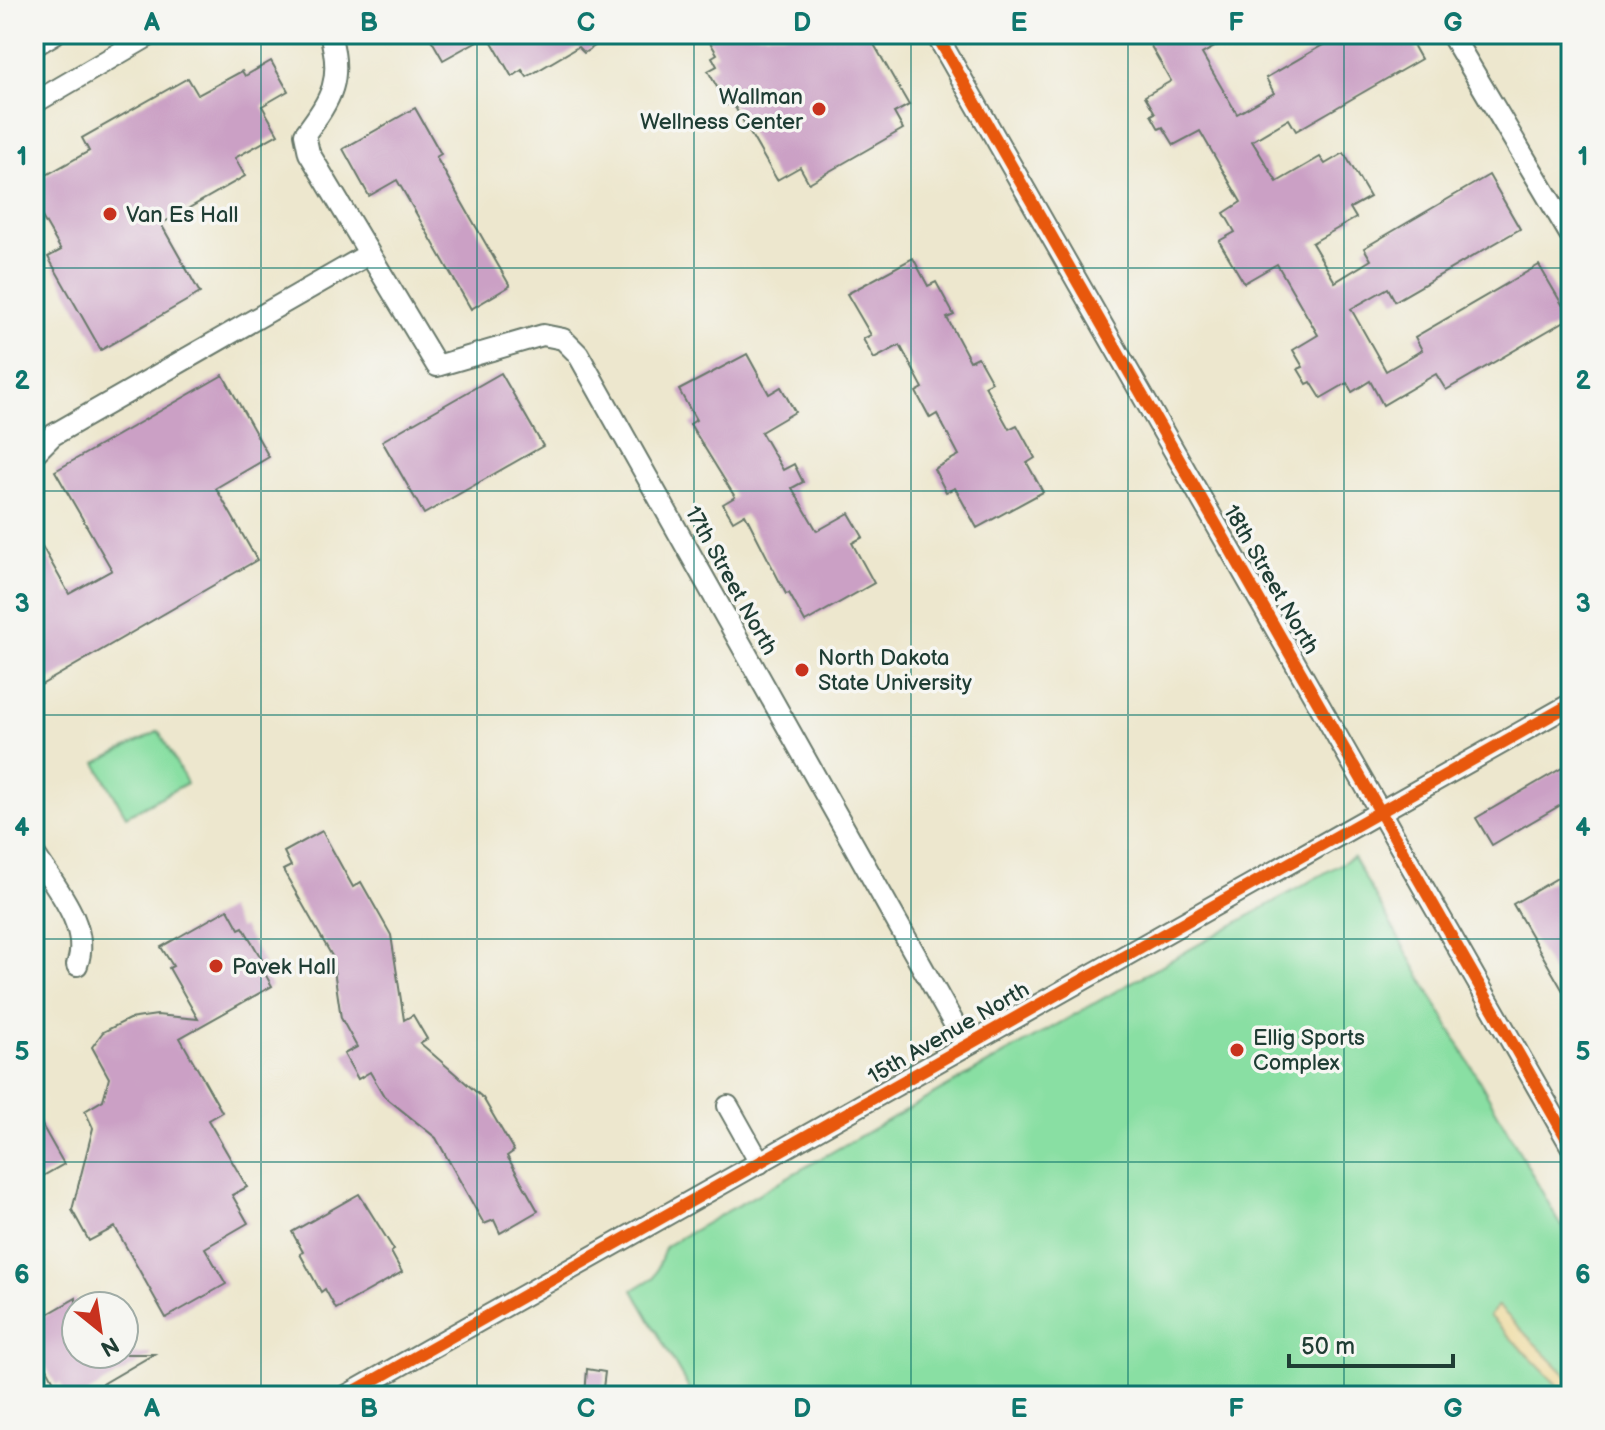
<svg xmlns="http://www.w3.org/2000/svg" width="1605" height="1430" font-family="'Balsamiq Sans',sans-serif">
<style>
.green{fill:#89dfa3;stroke:#548e6c;stroke-width:2}
.sand{fill:#eeda9e;stroke:#868c69;stroke-width:2}
.building{fill:#cba0c5}
.lines{fill:none;stroke-linecap:round;stroke-linejoin:round}
.minor-casing{stroke:#67786a;stroke-width:24}
.minor{stroke:#fff;stroke-width:20}
.cycleway-casing{stroke:#f6f6f2;stroke-width:17}
.cycleway{stroke:#e8590c;stroke-width:12}
.grid{fill:none;stroke:#0f766e;stroke-width:2;stroke-opacity:0.55}
.poi-dot{fill:#c8321e;stroke:#f6f6f2;stroke-width:3}
.labels{text-anchor:middle;stroke-width:7;stroke-linejoin:round;paint-order:stroke}
.poi-label{font-size:22px;fill:#1f3d34;stroke:#f6f6f2;text-anchor:start}
.street-label{font-size:22px;fill:#1f3d34;stroke:#f6f6f2}
.neatline{fill:none;stroke:#0f766e;stroke-width:3}
.grid-label{font-size:26px;text-anchor:middle;font-weight:bold;fill:#0f766e}
</style>
<rect width="100%" height="100%" fill="#f6f6f2"/>
<filter id="ink" filterUnits="userSpaceOnUse"><feTurbulence type="fractalNoise" baseFrequency=".0125" numOctaves="2"/><feDisplacementMap in="SourceGraphic" scale="16" xChannelSelector="R" yChannelSelector="G"/><feConvolveMatrix kernelMatrix="1 2 1 2 8 2 1 2 1" color-interpolation-filters="sRGB"/></filter>
<filter id="wash" filterUnits="userSpaceOnUse"><feTurbulence type="fractalNoise" baseFrequency=".006" numOctaves="4" result="noise"/><feDisplacementMap in="SourceGraphic" scale="32" xChannelSelector="R" yChannelSelector="G"/><feGaussianBlur stdDeviation="1.8" result="paint"/><feColorMatrix in="noise" values="0 0 0 0 0 0 0 0 0 0 0 0 0 0 0 0 0 1.4 0 .05"/><feComposite in="paint" operator="in"/></filter>
<g filter="url(#wash)">
<rect width="100%" height="100%" fill="#ede7ce"/>
<g class="green">
<path d="M 159,731 L 187,783 L 126,816 L 96,763 Z"/>
<path d="M 1353,857 L 1571,1243 L 1571,1396 L 693,1396 L 633,1290 L 654,1277 L 666,1246 Z"/>
</g>
<path class="sand" d="M 1498,1306 L 1571,1380 L 1571,1396 L 1568,1396 L 1489,1316 Z"/>
<g id="blocks">
<g class="building">
<path d="M 428,34 L 613,34 L 584,53 L 578,47 L 527,77 L 522,70 L 512,77 L 488,35 L 443,60 Z"/>
<path d="M 705,34 L 868,34 L 909,105 L 894,113 L 903,129 L 809,183 L 800,167 L 777,180 L 732,102 L 727,105 L 708,71 L 717,66 L 712,57 L 717,54 Z"/>
<path d="M 1144,34 L 1238,34 L 1202,54 L 1237,114 L 1274,93 L 1266,78 L 1342,34 L 1407,34 L 1421,59 L 1296,131 L 1289,119 L 1252,141 L 1277,182 L 1320,157 L 1325,164 L 1344,153 L 1370,197 L 1350,208 L 1356,218 L 1312,243 L 1335,282 L 1371,260 L 1364,248 L 1489,175 L 1520,229 L 1395,301 L 1388,288 L 1351,309 L 1386,371 L 1422,350 L 1415,337 L 1539,265 L 1570,318 L 1446,390 L 1436,374 L 1383,405 L 1370,381 L 1352,392 L 1347,383 L 1321,398 L 1311,382 L 1307,384 L 1298,369 L 1303,367 L 1293,350 L 1318,335 L 1277,264 L 1244,283 L 1219,241 L 1235,232 L 1224,213 L 1241,202 L 1200,131 L 1174,145 L 1163,127 L 1159,129 L 1151,115 L 1155,113 L 1145,96 L 1171,81 Z"/>
<path d="M 271,61 L 288,91 L 262,106 L 278,134 L 235,158 L 245,176 L 161,224 L 200,293 L 101,350 L 48,257 L 61,250 L 34,203 L 34,182 L 89,151 L 82,138 L 188,78 L 198,95 L 242,71 L 245,76 Z"/>
<path d="M 415,108 L 441,154 L 436,157 L 510,286 L 471,309 L 397,180 L 369,196 L 343,149 Z"/>
<path d="M 913,258 L 928,286 L 936,282 L 954,315 L 947,318 L 970,361 L 978,357 L 992,382 L 985,386 L 1009,429 L 1017,425 L 1035,458 L 1027,463 L 1043,492 L 977,528 L 955,488 L 946,492 L 934,469 L 959,455 L 937,414 L 930,418 L 916,392 L 923,388 L 900,345 L 874,359 L 863,339 L 871,335 L 847,294 Z"/>
<path d="M 747,354 L 769,394 L 781,387 L 795,412 L 761,432 L 783,470 L 794,464 L 803,482 L 792,488 L 817,531 L 849,513 L 863,537 L 852,543 L 874,583 L 805,622 L 789,593 L 786,594 L 745,514 L 733,521 L 723,504 L 735,497 L 690,424 L 696,420 L 679,390 Z"/>
<path d="M 501,373 L 543,446 L 424,514 L 382,441 Z"/>
<path d="M 223,375 L 269,457 L 216,488 L 257,560 L 34,689 L 34,532 L 69,594 L 112,570 L 55,471 Z"/>
<path d="M 1562,768 L 1571,784 L 1571,799 L 1492,845 L 1476,818 Z"/>
<path d="M 322,831 L 353,887 L 361,882 L 391,935 L 404,1020 L 413,1015 L 427,1039 L 420,1043 L 483,1098 L 514,1151 L 507,1156 L 538,1211 L 500,1233 L 494,1220 L 484,1224 L 436,1138 L 384,1096 L 370,1072 L 358,1079 L 344,1054 L 357,1047 L 341,1018 L 332,956 L 283,870 L 291,866 L 284,852 Z"/>
<path d="M 1571,870 L 1571,1005 L 1513,904 Z"/>
<path d="M 228,909 L 239,929 L 243,927 L 264,963 L 260,965 L 272,986 L 180,1038 L 222,1112 L 208,1120 L 247,1187 L 232,1195 L 248,1223 L 205,1248 L 226,1284 L 166,1318 L 115,1227 L 89,1241 L 72,1210 L 93,1128 L 85,1111 L 103,1100 L 109,1078 L 92,1047 L 103,1032 L 129,1019 L 157,1015 L 198,1019 L 169,968 L 173,966 L 161,947 Z"/>
<path d="M 34,1111 L 64,1164 L 34,1181 Z"/>
<path d="M 359,1194 L 394,1250 L 391,1252 L 402,1272 L 336,1309 L 325,1289 L 321,1292 L 300,1254 L 303,1252 L 292,1232 Z"/>
<path d="M 76,1298 L 76,1354 L 154,1354 L 82,1396 L 68,1396 L 60,1383 L 56,1385 L 34,1344 L 34,1322 Z"/>
<path d="M 587,1369 L 605,1372 L 602,1396 L 585,1396 Z"/>
</g>
</g>
</g>
<g filter="url(#ink)">
<use href="#blocks" fill-opacity="0" stroke="#67786a" stroke-width="2"/>
<g class="lines">
<g class="minor-casing">
<g id="minor">
<path d="M 330,34 C 343,79 332,98 305,134 L 309,153 L 437,366 L 543,335 L 563,339 L 578,354 L 966,1045"/>
<path d="M 936,34 L 1571,1146"/>
<path d="M 1451,34 L 1571,236"/>
<path d="M 34,46 L 54,34"/>
<path d="M 34,103 L 152,34"/>
<path d="M 34,454 L 53,435 L 369,254"/>
<path d="M 34,853 C 53,884 92,927 77,965"/>
<path d="M 728,1106 L 760,1163"/>
<path d="M 346,1396 L 1571,704"/>
</g>
</g>
<use href="#minor" class="minor"/>
<g class="cycleway-casing">
<g id="cycleway">
<path d="M 936,34 L 1571,1146"/>
<path d="M 346,1396 L 1571,704"/>
</g>
</g>
<use href="#cycleway" class="cycleway"/>
</g>
</g>
<path class="grid" d="M 261,34 L 261,1396M 477,34 L 477,1396M 694,34 L 694,1396M 911,34 L 911,1396M 1128,34 L 1128,1396M 1344,34 L 1344,1396M 34,268 L 1571,268M 34,491 L 1571,491M 34,715 L 1571,715M 34,939 L 1571,939M 34,1162 L 1571,1162"/>
<g class="poi-dot">
<circle cx="819" cy="109" r="8"/>
<circle cx="110" cy="214" r="8"/>
<circle cx="802" cy="670" r="8"/>
<circle cx="216" cy="966" r="8"/>
<circle cx="1237" cy="1050" r="8"/>
</g>
<g class="labels">
<g class="poi-label">
<text x="803" y="104" text-anchor="end">Wallman<tspan x="803" dy="25">Wellness Center</tspan></text>
<text x="126" y="222">Van Es Hall</text>
<text x="818" y="665">North Dakota<tspan x="818" dy="25">State University</tspan></text>
<text x="232" y="974">Pavek Hall</text>
<text x="1253" y="1045">Ellig Sports<tspan x="1253" dy="25">Complex</tspan></text>
</g>
<g class="street-label">
<text transform="translate(1272 579) rotate(60)" y="8">18th Street North</text>
<text transform="translate(732 580) rotate(61)" y="8">17th Street North</text>
<text transform="translate(948 1032) rotate(-30)" y="8">15th Avenue North</text>
</g>
</g>
<rect width="1605" height="1430" fill="none" stroke="#f6f6f2" stroke-width="88"/>
<g transform="translate(100 1330) rotate(150)"><circle r="38" fill="#f6f6f2" stroke="#a0aca6" stroke-width="2"/>
<path d="M0-6L14 30L0 20L-14 30Z" fill="#c8321e"/>
<text y="-12" font-size="22" font-weight="bold" text-anchor="middle" fill="#1f3d34">N</text>
</g>
<path d="M1289 1354v12h164v-12" fill="none" stroke="#1f3d34" stroke-width="4"/>
<text x="1301" y="1354" font-size="24" fill="#1f3d34" stroke="#f6f6f2" stroke-width="6" paint-order="stroke">50 m</text>
<rect x="44" y="44" width="1517" height="1342" class="neatline"/>
<g class="grid-label">
<text x="152" y="31">A</text>
<text x="369" y="31">B</text>
<text x="586" y="31">C</text>
<text x="802" y="31">D</text>
<text x="1019" y="31">E</text>
<text x="1236" y="31">F</text>
<text x="1453" y="31">G</text>
<text x="22" y="165">1</text>
<text x="1583" y="165">1</text>
<text x="22" y="389">2</text>
<text x="1583" y="389">2</text>
<text x="22" y="612">3</text>
<text x="1583" y="612">3</text>
<text x="22" y="836">4</text>
<text x="1583" y="836">4</text>
<text x="22" y="1060">5</text>
<text x="1583" y="1060">5</text>
<text x="22" y="1283">6</text>
<text x="1583" y="1283">6</text>
<text x="152" y="1417">A</text>
<text x="369" y="1417">B</text>
<text x="586" y="1417">C</text>
<text x="802" y="1417">D</text>
<text x="1019" y="1417">E</text>
<text x="1236" y="1417">F</text>
<text x="1453" y="1417">G</text>
</g>
</svg>
